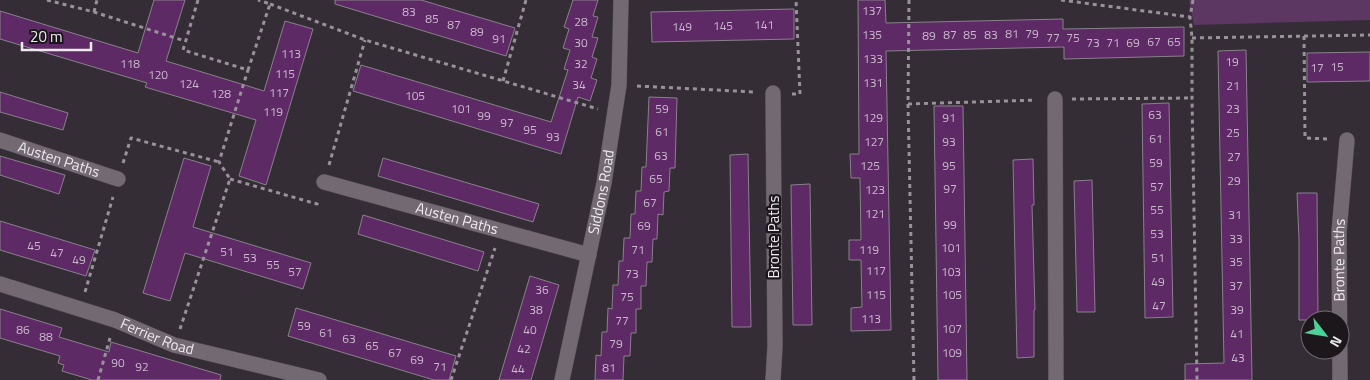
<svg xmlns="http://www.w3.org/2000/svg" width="1370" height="380" font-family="'Titillium Web',sans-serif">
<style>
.green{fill:#5c3762}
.building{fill:#5d2a65;stroke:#89808b}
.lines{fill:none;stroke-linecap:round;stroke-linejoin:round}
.minor-casing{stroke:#4f4950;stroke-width:16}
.path{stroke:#99929a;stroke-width:3;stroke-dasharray:4 4;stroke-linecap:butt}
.minor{stroke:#726973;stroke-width:15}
.labels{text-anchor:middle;stroke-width:4.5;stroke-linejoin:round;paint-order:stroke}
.number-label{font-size:12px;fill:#cab9cc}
.street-label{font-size:15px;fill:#eee9ef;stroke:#1b171b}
</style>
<rect width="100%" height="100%" fill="#352d36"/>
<path class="green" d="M 1189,0 L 1370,0 L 1370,20 L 1194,25 Z"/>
<g class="building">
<path d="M 154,0 L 185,0 L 166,61 L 264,91 L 285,21 L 313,29 L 266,185 L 239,176 L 256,120 L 145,87 L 147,83 L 0,39 L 0,11 L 138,53 Z"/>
<path d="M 335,0 L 421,0 L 515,28 L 506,56 L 335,4 Z"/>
<path d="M 573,0 L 598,0 L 593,16 L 598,17 L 592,37 L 598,38 L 592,57 L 597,59 L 591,78 L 597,80 L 590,101 L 578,97 L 561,154 L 353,91 L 361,65 L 551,122 L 568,70 L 564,69 L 570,50 L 563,48 L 569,29 L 564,27 Z"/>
<path d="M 858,0 L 885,0 L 886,23 L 1063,19 L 1063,29 L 1184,27 L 1184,56 L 1064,59 L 1064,47 L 886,51 L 891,330 L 851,331 L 851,308 L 862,307 L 861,260 L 849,260 L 849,240 L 861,240 L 860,178 L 851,178 L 850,154 L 859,154 Z"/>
<path d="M 794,9 L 794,39 L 652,42 L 651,12 Z"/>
<path d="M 1246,50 L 1252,380 L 1185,380 L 1185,364 L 1224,363 L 1218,51 Z"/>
<path d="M 1370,52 L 1370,81 L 1307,82 L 1307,53 Z"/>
<path d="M 0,92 L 68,113 L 63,130 L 0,112 Z"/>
<path d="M 649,97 L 677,98 L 675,168 L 670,168 L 669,191 L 664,192 L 663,215 L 658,214 L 657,239 L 653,239 L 652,262 L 647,262 L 646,286 L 641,286 L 641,309 L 636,309 L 636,333 L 631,333 L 630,356 L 624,356 L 623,380 L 595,380 L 596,355 L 601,356 L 602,332 L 607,332 L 608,308 L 612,309 L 613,285 L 618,285 L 619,261 L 623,261 L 624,238 L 630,238 L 631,214 L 635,214 L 636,191 L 641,191 L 642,167 L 646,167 Z"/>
<path d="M 1169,103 L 1173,317 L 1145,318 L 1142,104 Z"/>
<path d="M 934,106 L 963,106 L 967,380 L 938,380 Z"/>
<path d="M 748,154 L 751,327 L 732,327 L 730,155 Z"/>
<path d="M 0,156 L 65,175 L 59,194 L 0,175 Z"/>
<path d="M 184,158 L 211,166 L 193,227 L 311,263 L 303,289 L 185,253 L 170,301 L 143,293 Z"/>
<path d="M 383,158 L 539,204 L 533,222 L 378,176 Z"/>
<path d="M 1033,159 L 1034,205 L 1032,205 L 1035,310 L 1034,310 L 1034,357 L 1017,358 L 1013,160 Z"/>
<path d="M 1092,180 L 1095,312 L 1077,312 L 1074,181 Z"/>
<path d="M 810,184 L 812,325 L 793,325 L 791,185 Z"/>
<path d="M 1297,193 L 1317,193 L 1318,320 L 1299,320 L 1299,240 Z"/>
<path d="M 363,215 L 484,252 L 478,271 L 358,234 Z"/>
<path d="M 0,221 L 95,250 L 86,276 L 0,250 Z"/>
<path d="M 530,276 L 559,285 L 531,380 L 499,380 Z"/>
<path d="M 296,308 L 456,356 L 449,380 L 434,380 L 288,336 Z"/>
<path d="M 0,309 L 62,328 L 59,337 L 109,352 L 111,342 L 221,375 L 220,380 L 92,380 L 62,371 L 64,365 L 58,363 L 60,356 L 0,338 Z"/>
</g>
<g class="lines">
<g class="minor-casing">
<g id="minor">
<path d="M 1055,99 L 1056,380"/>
<path id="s1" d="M 0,140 L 118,179"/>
<path id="s2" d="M 324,182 L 589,255"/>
<path id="s3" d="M 0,284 L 115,320 L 174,345 L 319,380"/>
<path id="s4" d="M 562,380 L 604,183 L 619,85 L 621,0"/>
<path d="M 773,380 L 775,346 L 773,93"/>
<path id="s5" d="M 1340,380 L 1339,232 L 1347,140"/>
</g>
</g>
<g class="path">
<path d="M 47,0 L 94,12 L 185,41"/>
<path d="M 198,0 L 183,50 L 248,70 L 270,4 L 258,0"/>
<path d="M 909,0 L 908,104 L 914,380"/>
<path d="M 1061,0 L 1190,17"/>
<path d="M 1193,0 L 1190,17 L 1192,38 L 1192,98 L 1197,380"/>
<path d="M 270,4 L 365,40 L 598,109"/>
<path d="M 94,12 L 97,0"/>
<path d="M 1304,36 L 1305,138 L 1329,139"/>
<path d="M 1192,38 L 1370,35"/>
<path d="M 503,81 L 526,0"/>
<path d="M 637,86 L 755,92"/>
<path d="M 792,94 L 800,94 L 796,0"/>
<path d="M 1072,99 L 1192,98"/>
<path d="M 908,104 L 1036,100"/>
<path d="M 123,163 L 131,138 L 219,162"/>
<path d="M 329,165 L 365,40"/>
<path d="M 230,179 L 317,204 L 318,200"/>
<path d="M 85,292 L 113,197"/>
<path d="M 180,329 L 230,179 L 219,162 L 248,70"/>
<path d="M 98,380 L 110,338"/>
<path d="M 451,380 L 495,248"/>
</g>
<use href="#minor" class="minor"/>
</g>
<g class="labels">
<g class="number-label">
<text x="872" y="15">137</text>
<text x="409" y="16">83</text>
<text x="432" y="23">85</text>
<text x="581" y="26">28</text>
<text x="454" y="29">87</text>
<text x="764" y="29">141</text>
<text x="723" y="30">145</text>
<text x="682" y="31">149</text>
<text x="477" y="36">89</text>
<text x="1012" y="38">81</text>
<text x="1032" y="38">79</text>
<text x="872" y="39">135</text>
<text x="950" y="39">87</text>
<text x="970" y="39">85</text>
<text x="991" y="39">83</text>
<text x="929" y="40">89</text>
<text x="1053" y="42">77</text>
<text x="1073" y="42">75</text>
<text x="499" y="43">91</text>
<text x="1154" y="46">67</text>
<text x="1174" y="46">65</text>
<text x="581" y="47">30</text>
<text x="1093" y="47">73</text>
<text x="1113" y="47">71</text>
<text x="1133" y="47">69</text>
<text x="291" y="58">113</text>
<text x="873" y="63">133</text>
<text x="1232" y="66">19</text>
<text x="130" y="68">118</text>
<text x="581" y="68">32</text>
<text x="1337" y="71">15</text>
<text x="1317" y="72">17</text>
<text x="285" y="78">115</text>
<text x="158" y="79">120</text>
<text x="873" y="87">131</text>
<text x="189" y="88">124</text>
<text x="579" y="89">34</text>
<text x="1233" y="90">21</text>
<text x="279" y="97">117</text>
<text x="221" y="98">128</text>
<text x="415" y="100">105</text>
<text x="461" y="113">101</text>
<text x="662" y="113">59</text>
<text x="1233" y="113">23</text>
<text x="273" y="116">119</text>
<text x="1155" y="119">63</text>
<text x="484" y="120">99</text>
<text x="873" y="122">129</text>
<text x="949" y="122">91</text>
<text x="507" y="127">97</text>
<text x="530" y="134">95</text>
<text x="662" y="136">61</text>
<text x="1233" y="137">25</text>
<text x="553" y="141">93</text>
<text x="1156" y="143">61</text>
<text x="874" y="146">127</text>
<text x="949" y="146">93</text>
<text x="661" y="160">63</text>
<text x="1234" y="161">27</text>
<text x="1156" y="167">59</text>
<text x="870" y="170">125</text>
<text x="949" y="170">95</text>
<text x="656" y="183">65</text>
<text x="1234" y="185">29</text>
<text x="1157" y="191">57</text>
<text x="950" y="193">97</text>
<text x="875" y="194">123</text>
<text x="650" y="207">67</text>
<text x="1157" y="214">55</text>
<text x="875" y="218">121</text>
<text x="1235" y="219">31</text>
<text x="950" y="229">99</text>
<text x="644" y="230">69</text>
<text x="1157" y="238">53</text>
<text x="1236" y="243">33</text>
<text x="34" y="250">45</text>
<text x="951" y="252">101</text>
<text x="638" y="254">71</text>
<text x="869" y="254">119</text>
<text x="227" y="256">51</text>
<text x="57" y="257">47</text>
<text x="250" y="262">53</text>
<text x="1158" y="262">51</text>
<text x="79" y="264">49</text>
<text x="1236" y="266">35</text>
<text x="273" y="269">55</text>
<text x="876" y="275">117</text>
<text x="295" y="276">57</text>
<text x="951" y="276">103</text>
<text x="632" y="278">73</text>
<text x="1158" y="286">49</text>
<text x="1236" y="290">37</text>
<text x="542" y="294">36</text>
<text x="876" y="299">115</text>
<text x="952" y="299">105</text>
<text x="627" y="301">75</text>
<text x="1159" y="310">47</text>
<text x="536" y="314">38</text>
<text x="1237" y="314">39</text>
<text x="871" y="323">113</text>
<text x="622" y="325">77</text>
<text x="304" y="330">59</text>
<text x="952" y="333">107</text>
<text x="23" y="334">86</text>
<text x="530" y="334">40</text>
<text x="326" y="337">61</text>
<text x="1237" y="338">41</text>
<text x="46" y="341">88</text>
<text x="349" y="343">63</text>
<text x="616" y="348">79</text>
<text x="372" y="350">65</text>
<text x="524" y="353">42</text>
<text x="395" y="357">67</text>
<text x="952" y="357">109</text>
<text x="1238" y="362">43</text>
<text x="417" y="364">69</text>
<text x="118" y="367">90</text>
<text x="142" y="371">92</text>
<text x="440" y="371">71</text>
<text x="609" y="372">81</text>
<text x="518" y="373">44</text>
</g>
<g class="street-label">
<text dy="5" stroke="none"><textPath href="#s1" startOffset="62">Austen Paths</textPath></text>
<text dy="5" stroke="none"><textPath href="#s4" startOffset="192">Siddons Road</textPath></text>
<text dy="5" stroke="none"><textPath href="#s2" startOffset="138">Austen Paths</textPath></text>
<text transform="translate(774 237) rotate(-90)" y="5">Bronte Paths</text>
<text dy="5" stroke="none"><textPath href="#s5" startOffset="120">Bronte Paths</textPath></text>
<text dy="5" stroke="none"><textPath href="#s3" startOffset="166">Ferrier Road</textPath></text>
</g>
</g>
<g transform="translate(1325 335) rotate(121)"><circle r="24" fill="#1b171b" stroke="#6f6b70"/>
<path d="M0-4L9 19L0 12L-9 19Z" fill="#4dd39a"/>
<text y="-8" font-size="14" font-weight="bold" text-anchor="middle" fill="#eee9ef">N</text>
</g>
<path d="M22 42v8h69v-8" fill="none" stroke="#eee9ef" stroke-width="2.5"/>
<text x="30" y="42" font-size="15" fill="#eee9ef" stroke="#1b171b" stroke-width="4" paint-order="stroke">20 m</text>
</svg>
